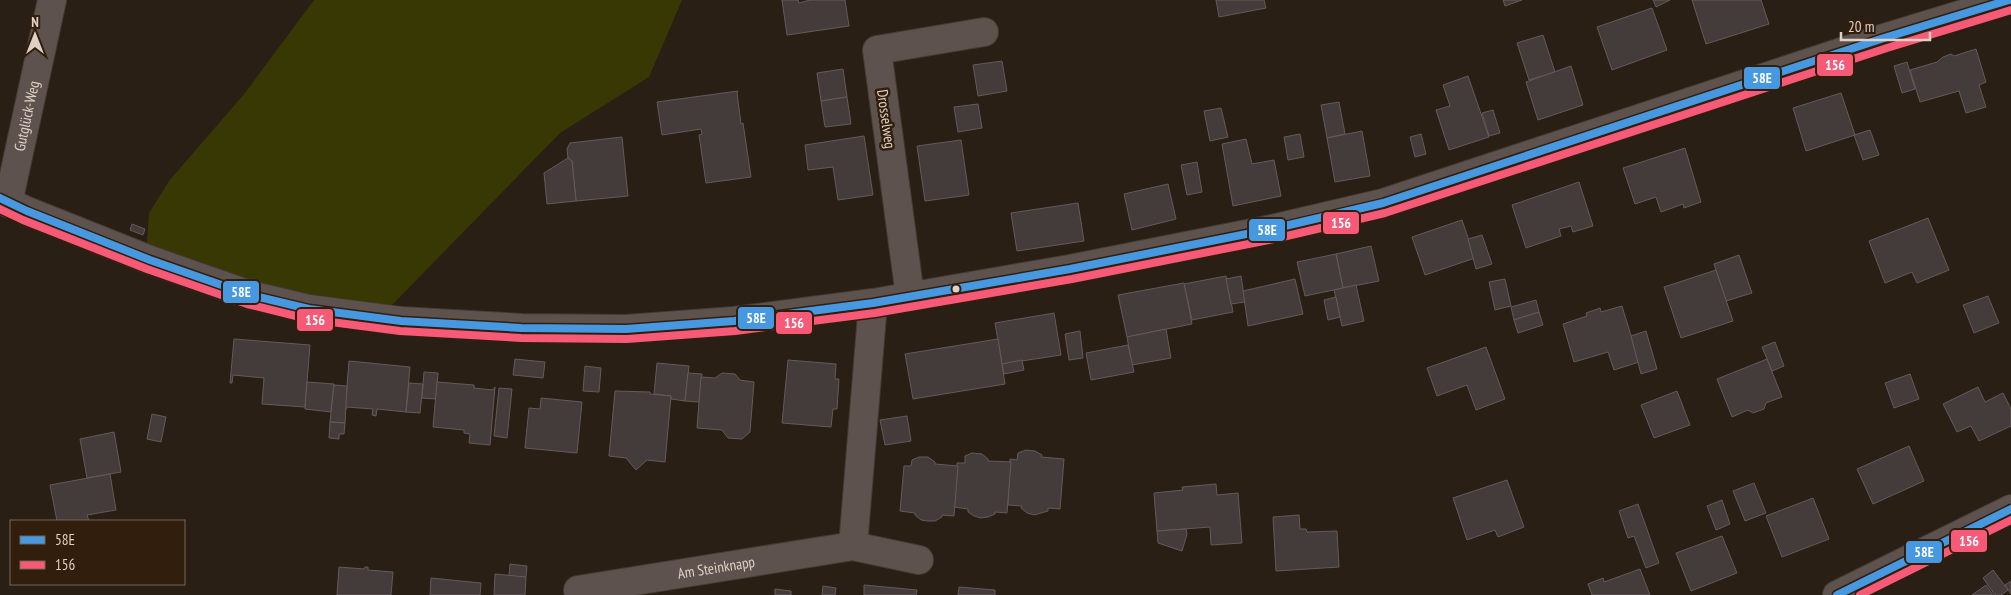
<svg xmlns="http://www.w3.org/2000/svg" width="2011" height="595" font-family="'PT Sans Narrow',sans-serif">
<style>
.green{fill:#383805}
.building{fill:#443c3a;stroke:#645a5a}
.lines{fill:none;stroke-linecap:round;stroke-linejoin:round}
.minor-casing{stroke:#453b32;stroke-width:30}
.minor{stroke:#5e524f;stroke-width:28}
.bus-1-casing{stroke:#321e0c;stroke-width:11}
.bus-2-casing{stroke:#321e0c;stroke-width:11}
.bus-1{stroke:#4699e1;stroke-width:8}
.bus-2{stroke:#f75a77;stroke-width:8}
.bus-dot{fill:#dfd1c6;stroke:#321e0c;stroke-width:2}
.labels{text-anchor:middle;stroke-width:5;stroke-linejoin:round;paint-order:stroke}
.street-label{font-size:15px;fill:#dfd1c6;stroke:#321e0c}
.line-badge{stroke:#321e0c;stroke-width:2}
.badge-label{font-size:14px;text-anchor:middle;font-weight:bold;fill:#fff}
</style>
<rect width="100%" height="100%" fill="#2a1f14"/>
<path class="green" d="M 314,0 L 682,0 L 649,77 L 560,133 L 391,306 L 319,298 L 246,282 L 147,244 L 149,213 L 169,181 L 245,93 Z"/>
<g class="building">
<path d="M 782,0 L 798,0 L 799,3 L 810,0 L 845,0 L 849,26 L 787,35 Z"/>
<path d="M 1216,0 L 1264,0 L 1266,8 L 1219,17 Z"/>
<path d="M 1503,0 L 1522,0 L 1505,6 Z"/>
<path d="M 1653,0 L 1670,0 L 1656,7 Z"/>
<path d="M 1692,0 L 1761,0 L 1769,24 L 1706,44 Z"/>
<path d="M 1652,8 L 1667,50 L 1612,70 L 1597,27 Z"/>
<path d="M 1543,35 L 1555,72 L 1529,80 L 1517,43 Z"/>
<path d="M 1976,49 L 1986,82 L 1979,85 L 1986,107 L 1966,113 L 1959,91 L 1920,102 L 1910,70 L 1937,62 L 1943,57 L 1951,54 L 1954,56 Z"/>
<path d="M 1002,61 L 1007,91 L 978,96 L 973,65 Z"/>
<path d="M 1907,62 L 1915,89 L 1902,93 L 1894,66 Z"/>
<path d="M 1571,66 L 1583,105 L 1538,120 L 1526,82 Z"/>
<path d="M 843,69 L 847,97 L 821,101 L 817,73 Z"/>
<path d="M 1468,76 L 1489,137 L 1449,150 L 1436,110 L 1450,106 L 1443,85 Z"/>
<path d="M 738,91 L 737,93 L 741,124 L 743,123 L 751,177 L 706,183 L 699,135 L 702,134 L 701,129 L 662,135 L 657,102 Z"/>
<path d="M 1841,93 L 1855,135 L 1806,151 L 1793,108 Z"/>
<path d="M 847,97 L 851,124 L 825,127 L 821,101 Z"/>
<path d="M 1339,102 L 1345,134 L 1327,138 L 1321,105 Z"/>
<path d="M 978,104 L 982,128 L 958,132 L 954,107 Z"/>
<path d="M 1221,108 L 1228,137 L 1210,141 L 1204,111 Z"/>
<path d="M 1493,110 L 1500,133 L 1489,136 L 1482,113 Z"/>
<path d="M 1870,130 L 1879,155 L 1863,160 L 1854,135 Z"/>
<path d="M 1362,131 L 1370,176 L 1335,182 L 1327,138 Z"/>
<path d="M 1300,134 L 1304,157 L 1288,160 L 1284,137 Z"/>
<path d="M 1421,134 L 1426,154 L 1415,157 L 1410,137 Z"/>
<path d="M 864,136 L 873,195 L 838,200 L 833,167 L 808,170 L 805,145 Z"/>
<path d="M 622,137 L 628,196 L 576,201 L 572,161 L 568,158 L 567,149 L 570,143 Z"/>
<path d="M 1246,139 L 1252,164 L 1274,160 L 1281,196 L 1233,206 L 1222,144 Z"/>
<path d="M 961,140 L 969,195 L 925,201 L 917,146 Z"/>
<path d="M 1685,148 L 1701,202 L 1684,208 L 1683,204 L 1661,212 L 1656,197 L 1635,204 L 1623,168 Z"/>
<path d="M 568,158 L 572,161 L 576,201 L 547,204 L 544,173 Z"/>
<path d="M 1197,162 L 1202,192 L 1187,195 L 1181,165 Z"/>
<path d="M 1579,182 L 1593,226 L 1573,232 L 1571,226 L 1559,229 L 1561,236 L 1526,248 L 1512,205 Z"/>
<path d="M 1168,184 L 1176,219 L 1132,230 L 1124,194 Z"/>
<path d="M 1078,203 L 1084,241 L 1017,251 L 1011,213 Z"/>
<path d="M 1928,218 L 1949,270 L 1917,283 L 1912,272 L 1885,283 L 1869,241 Z"/>
<path d="M 1462,220 L 1475,258 L 1425,275 L 1412,237 Z"/>
<path d="M 132,224 L 145,229 L 143,235 L 130,230 Z"/>
<path d="M 1482,235 L 1492,264 L 1476,269 L 1468,239 Z"/>
<path d="M 1371,246 L 1379,281 L 1343,288 L 1336,254 Z"/>
<path d="M 1336,254 L 1343,288 L 1305,296 L 1297,262 Z"/>
<path d="M 1739,255 L 1752,293 L 1726,301 L 1714,264 Z"/>
<path d="M 1716,270 L 1733,321 L 1681,338 L 1664,287 Z"/>
<path d="M 1226,276 L 1233,312 L 1192,320 L 1184,284 Z"/>
<path d="M 1241,276 L 1245,302 L 1231,304 L 1226,279 Z"/>
<path d="M 1295,279 L 1303,314 L 1248,326 L 1243,291 Z"/>
<path d="M 1505,279 L 1511,306 L 1495,310 L 1489,282 Z"/>
<path d="M 1184,283 L 1192,324 L 1127,337 L 1118,295 Z"/>
<path d="M 1356,285 L 1364,321 L 1342,326 L 1334,290 Z"/>
<path d="M 1988,296 L 1999,323 L 1974,333 L 1963,305 Z"/>
<path d="M 1336,297 L 1340,317 L 1328,320 L 1324,300 Z"/>
<path d="M 1536,300 L 1539,312 L 1514,320 L 1511,307 Z"/>
<path d="M 1622,306 L 1639,362 L 1614,370 L 1608,352 L 1574,362 L 1563,324 L 1587,316 L 1586,313 L 1600,308 L 1601,312 Z"/>
<path d="M 1539,312 L 1543,325 L 1518,333 L 1514,320 Z"/>
<path d="M 1054,313 L 1061,355 L 1002,364 L 995,323 Z"/>
<path d="M 1166,329 L 1171,358 L 1132,365 L 1127,337 Z"/>
<path d="M 1080,331 L 1083,358 L 1069,360 L 1065,334 Z"/>
<path d="M 1646,331 L 1657,369 L 1641,374 L 1631,336 Z"/>
<path d="M 234,339 L 310,345 L 305,407 L 262,404 L 264,378 L 233,375 L 232,383 L 230,383 Z"/>
<path d="M 998,339 L 1005,384 L 913,399 L 905,354 Z"/>
<path d="M 1775,342 L 1784,366 L 1772,371 L 1762,347 Z"/>
<path d="M 1128,345 L 1134,372 L 1091,380 L 1086,353 Z"/>
<path d="M 1486,347 L 1505,399 L 1476,410 L 1467,385 L 1437,396 L 1427,368 Z"/>
<path d="M 515,359 L 545,362 L 543,378 L 513,375 Z"/>
<path d="M 1767,359 L 1782,397 L 1766,403 L 1764,409 L 1753,413 L 1748,410 L 1732,417 L 1717,379 Z"/>
<path d="M 788,360 L 836,364 L 835,379 L 839,379 L 837,409 L 833,409 L 831,427 L 782,423 Z"/>
<path d="M 1022,360 L 1024,370 L 1004,374 L 1002,364 Z"/>
<path d="M 349,361 L 410,367 L 406,412 L 377,409 L 376,416 L 372,415 L 373,409 L 347,407 L 345,411 Z"/>
<path d="M 657,363 L 689,366 L 685,401 L 671,399 L 671,396 L 654,394 Z"/>
<path d="M 585,366 L 601,368 L 599,392 L 583,391 Z"/>
<path d="M 424,372 L 438,373 L 436,399 L 422,398 Z"/>
<path d="M 688,373 L 702,374 L 699,402 L 685,401 Z"/>
<path d="M 722,373 L 735,374 L 740,380 L 754,382 L 750,432 L 742,439 L 728,438 L 722,430 L 697,428 L 701,377 L 715,378 Z"/>
<path d="M 1910,374 L 1919,399 L 1894,408 L 1885,383 Z"/>
<path d="M 307,382 L 334,384 L 331,412 L 305,409 Z"/>
<path d="M 437,382 L 474,385 L 474,388 L 493,390 L 495,387 L 490,445 L 469,443 L 470,434 L 464,433 L 464,430 L 433,427 Z"/>
<path d="M 409,383 L 423,384 L 420,413 L 406,412 Z"/>
<path d="M 334,385 L 347,386 L 345,423 L 330,422 Z"/>
<path d="M 1978,387 L 1985,402 L 2003,393 L 2011,409 L 2011,426 L 1979,441 L 1971,426 L 1957,432 L 1943,404 Z"/>
<path d="M 499,388 L 512,389 L 507,438 L 494,436 Z"/>
<path d="M 615,391 L 650,392 L 650,394 L 671,396 L 665,462 L 647,460 L 636,470 L 626,458 L 609,456 Z"/>
<path d="M 1677,391 L 1690,425 L 1654,438 L 1641,405 Z"/>
<path d="M 541,398 L 582,402 L 577,453 L 525,448 L 529,408 L 540,409 Z"/>
<path d="M 152,414 L 166,417 L 161,442 L 147,439 Z"/>
<path d="M 907,416 L 911,441 L 885,445 L 880,420 Z"/>
<path d="M 330,422 L 345,423 L 344,434 L 339,434 L 339,439 L 329,438 Z"/>
<path d="M 114,432 L 121,472 L 87,478 L 80,439 Z"/>
<path d="M 1909,446 L 1924,481 L 1873,504 L 1857,469 Z"/>
<path d="M 1026,450 L 1035,451 L 1042,455 L 1041,457 L 1064,459 L 1060,509 L 1048,508 L 1048,511 L 1034,515 L 1027,513 L 1021,508 L 1022,506 L 1008,505 L 1010,459 L 1017,460 L 1018,453 Z"/>
<path d="M 972,453 L 982,454 L 988,459 L 988,461 L 1011,462 L 1007,513 L 995,512 L 995,514 L 988,517 L 981,518 L 974,516 L 968,512 L 968,509 L 954,507 L 957,463 L 965,463 L 965,456 Z"/>
<path d="M 919,457 L 928,457 L 935,462 L 935,464 L 958,466 L 954,516 L 942,515 L 942,517 L 935,521 L 928,521 L 921,520 L 915,515 L 915,513 L 900,511 L 904,466 L 911,466 L 912,460 Z"/>
<path d="M 110,474 L 116,510 L 87,515 L 89,521 L 57,521 L 50,485 Z"/>
<path d="M 1507,480 L 1524,527 L 1498,537 L 1495,530 L 1467,540 L 1453,498 Z"/>
<path d="M 1754,483 L 1766,513 L 1745,521 L 1733,491 Z"/>
<path d="M 1216,484 L 1217,495 L 1238,493 L 1242,543 L 1211,545 L 1210,527 L 1157,531 L 1154,493 L 1183,490 L 1182,487 Z"/>
<path d="M 1813,498 L 1829,539 L 1782,557 L 1766,516 Z"/>
<path d="M 1722,500 L 1730,524 L 1716,530 L 1707,506 Z"/>
<path d="M 1638,504 L 1659,563 L 1646,568 L 1634,536 L 1628,538 L 1619,511 Z"/>
<path d="M 1299,515 L 1300,529 L 1306,529 L 1307,532 L 1337,531 L 1339,567 L 1276,571 L 1273,517 Z"/>
<path d="M 1186,529 L 1187,534 L 1182,551 L 1158,543 L 1157,531 Z"/>
<path d="M 1722,536 L 1737,573 L 1691,591 L 1676,553 Z"/>
<path d="M 510,564 L 527,566 L 526,577 L 509,576 Z"/>
<path d="M 339,567 L 364,569 L 365,567 L 368,567 L 368,570 L 393,572 L 391,595 L 337,595 Z"/>
<path d="M 1640,569 L 1650,595 L 1592,595 L 1588,584 L 1603,578 L 1604,582 Z"/>
<path d="M 1993,570 L 2008,590 L 2001,595 L 1995,595 L 1983,578 Z"/>
<path d="M 495,574 L 526,577 L 525,595 L 494,595 Z"/>
<path d="M 431,578 L 481,583 L 480,595 L 430,595 Z"/>
<path d="M 2011,581 L 2011,594 L 2005,585 Z"/>
<path d="M 864,585 L 917,590 L 916,595 L 864,595 Z"/>
<path d="M 1986,585 L 1993,595 L 1972,595 Z"/>
<path d="M 823,586 L 836,588 L 835,595 L 822,595 Z"/>
<path d="M 959,587 L 995,590 L 995,595 L 958,595 Z"/>
<path d="M 775,589 L 791,591 L 791,595 L 775,595 Z"/>
</g>
<g class="lines">
<g class="minor-casing">
<g id="minor">
<path d="M 0,198 L 27,211 L 150,260 L 250,295 L 309,309 L 401,321 L 521,328 L 626,329 L 734,321 L 873,303 L 1070,269 L 1272,229 L 1383,203 L 1884,38 L 2009,0"/>
<path id="s1" d="M 8,203 L 52,0"/>
<path d="M 910,296 L 877,50 L 984,32"/>
<path d="M 853,546 L 919,560"/>
<path id="s2" d="M 578,590 L 853,546 L 873,303"/>
<path d="M 1837,595 L 2011,509"/>
</g>
</g>
<use href="#minor" class="minor"/>
<g class="bus-1-casing">
<g id="bus-1">
<path d="M 0,198 L 27,211 L 150,260 L 250,295 L 309,309 L 401,321 L 521,328 L 626,329 L 734,321 L 873,303 L 1070,269 L 1272,229 L 1383,203 L 1884,38 L 2009,0"/>
<path d="M 1837,595 L 2011,509"/>
</g>
</g>
<g class="bus-2-casing">
<g id="bus-2">
<path d="M 0,209 L 23,220 L 147,269 L 247,304 L 308,319 L 400,331 L 521,338 L 627,339 L 735,331 L 875,313 L 1072,279 L 1274,239 L 1385,213 L 1887,48 L 2011,10"/>
<path d="M 1860,595 L 2011,520"/>
</g>
</g>
<use href="#bus-1" class="bus-1"/>
<use href="#bus-2" class="bus-2"/>
</g>
<circle class="bus-dot" cx="956" cy="289" r="4.5"/>
<g class="labels">
<g class="street-label">
<text dy="5" stroke="none"><textPath href="#s1" startOffset="89">Gutglück-Weg</textPath></text>
<text transform="translate(886 119) rotate(82)" y="5">Drosselweg</text>
<text dy="5" stroke="none"><textPath href="#s2" startOffset="140">Am Steinknapp</textPath></text>
</g>
</g>
<g class="line-badge">
<rect x="1816" y="53" width="38" height="24" rx="5" fill="#f75a77"/>
<rect x="1743" y="66" width="38" height="24" rx="5" fill="#4699e1"/>
<rect x="1322" y="211" width="38" height="24" rx="5" fill="#f75a77"/>
<rect x="1248" y="218" width="38" height="24" rx="5" fill="#4699e1"/>
<rect x="222" y="280" width="38" height="24" rx="5" fill="#4699e1"/>
<rect x="737" y="306" width="38" height="24" rx="5" fill="#4699e1"/>
<rect x="296" y="308" width="38" height="24" rx="5" fill="#f75a77"/>
<rect x="775" y="311" width="38" height="24" rx="5" fill="#f75a77"/>
<rect x="1950" y="529" width="38" height="24" rx="5" fill="#f75a77"/>
<rect x="1905" y="540" width="38" height="24" rx="5" fill="#4699e1"/>
</g>
<g class="badge-label">
<text x="1835" y="70">156</text>
<text x="1762" y="83">58E</text>
<text x="1341" y="228">156</text>
<text x="1267" y="235">58E</text>
<text x="241" y="297">58E</text>
<text x="756" y="323">58E</text>
<text x="315" y="325">156</text>
<text x="794" y="328">156</text>
<text x="1969" y="546">156</text>
<text x="1924" y="557">58E</text>
</g>
<rect x="10" y="520" width="175" height="65" fill="#321e0c" stroke="#776656"/>
<rect x="20" y="536" width="25" height="8" fill="#4699e1" stroke="#776656"/>
<text x="55" y="545" font-size="15" fill="#dfd1c6">58E</text>
<rect x="20" y="561" width="25" height="8" fill="#f75a77" stroke="#776656"/>
<text x="55" y="570" font-size="15" fill="#dfd1c6">156</text>
<g transform="translate(35 35)" stroke="#321e0c" stroke-width="4" paint-order="stroke">
<path d="M0-4L9 19L0 12L-9 19Z" fill="#dfd1c6"/>
<text y="-8" font-size="14" font-weight="bold" text-anchor="middle" fill="#dfd1c6">N</text>
</g>
<path d="M1841 32v8h89v-8" fill="none" stroke="#dfd1c6" stroke-width="2.5"/>
<text x="1848" y="32" font-size="15" fill="#dfd1c6" stroke="#321e0c" stroke-width="4" paint-order="stroke">20 m</text>
</svg>
